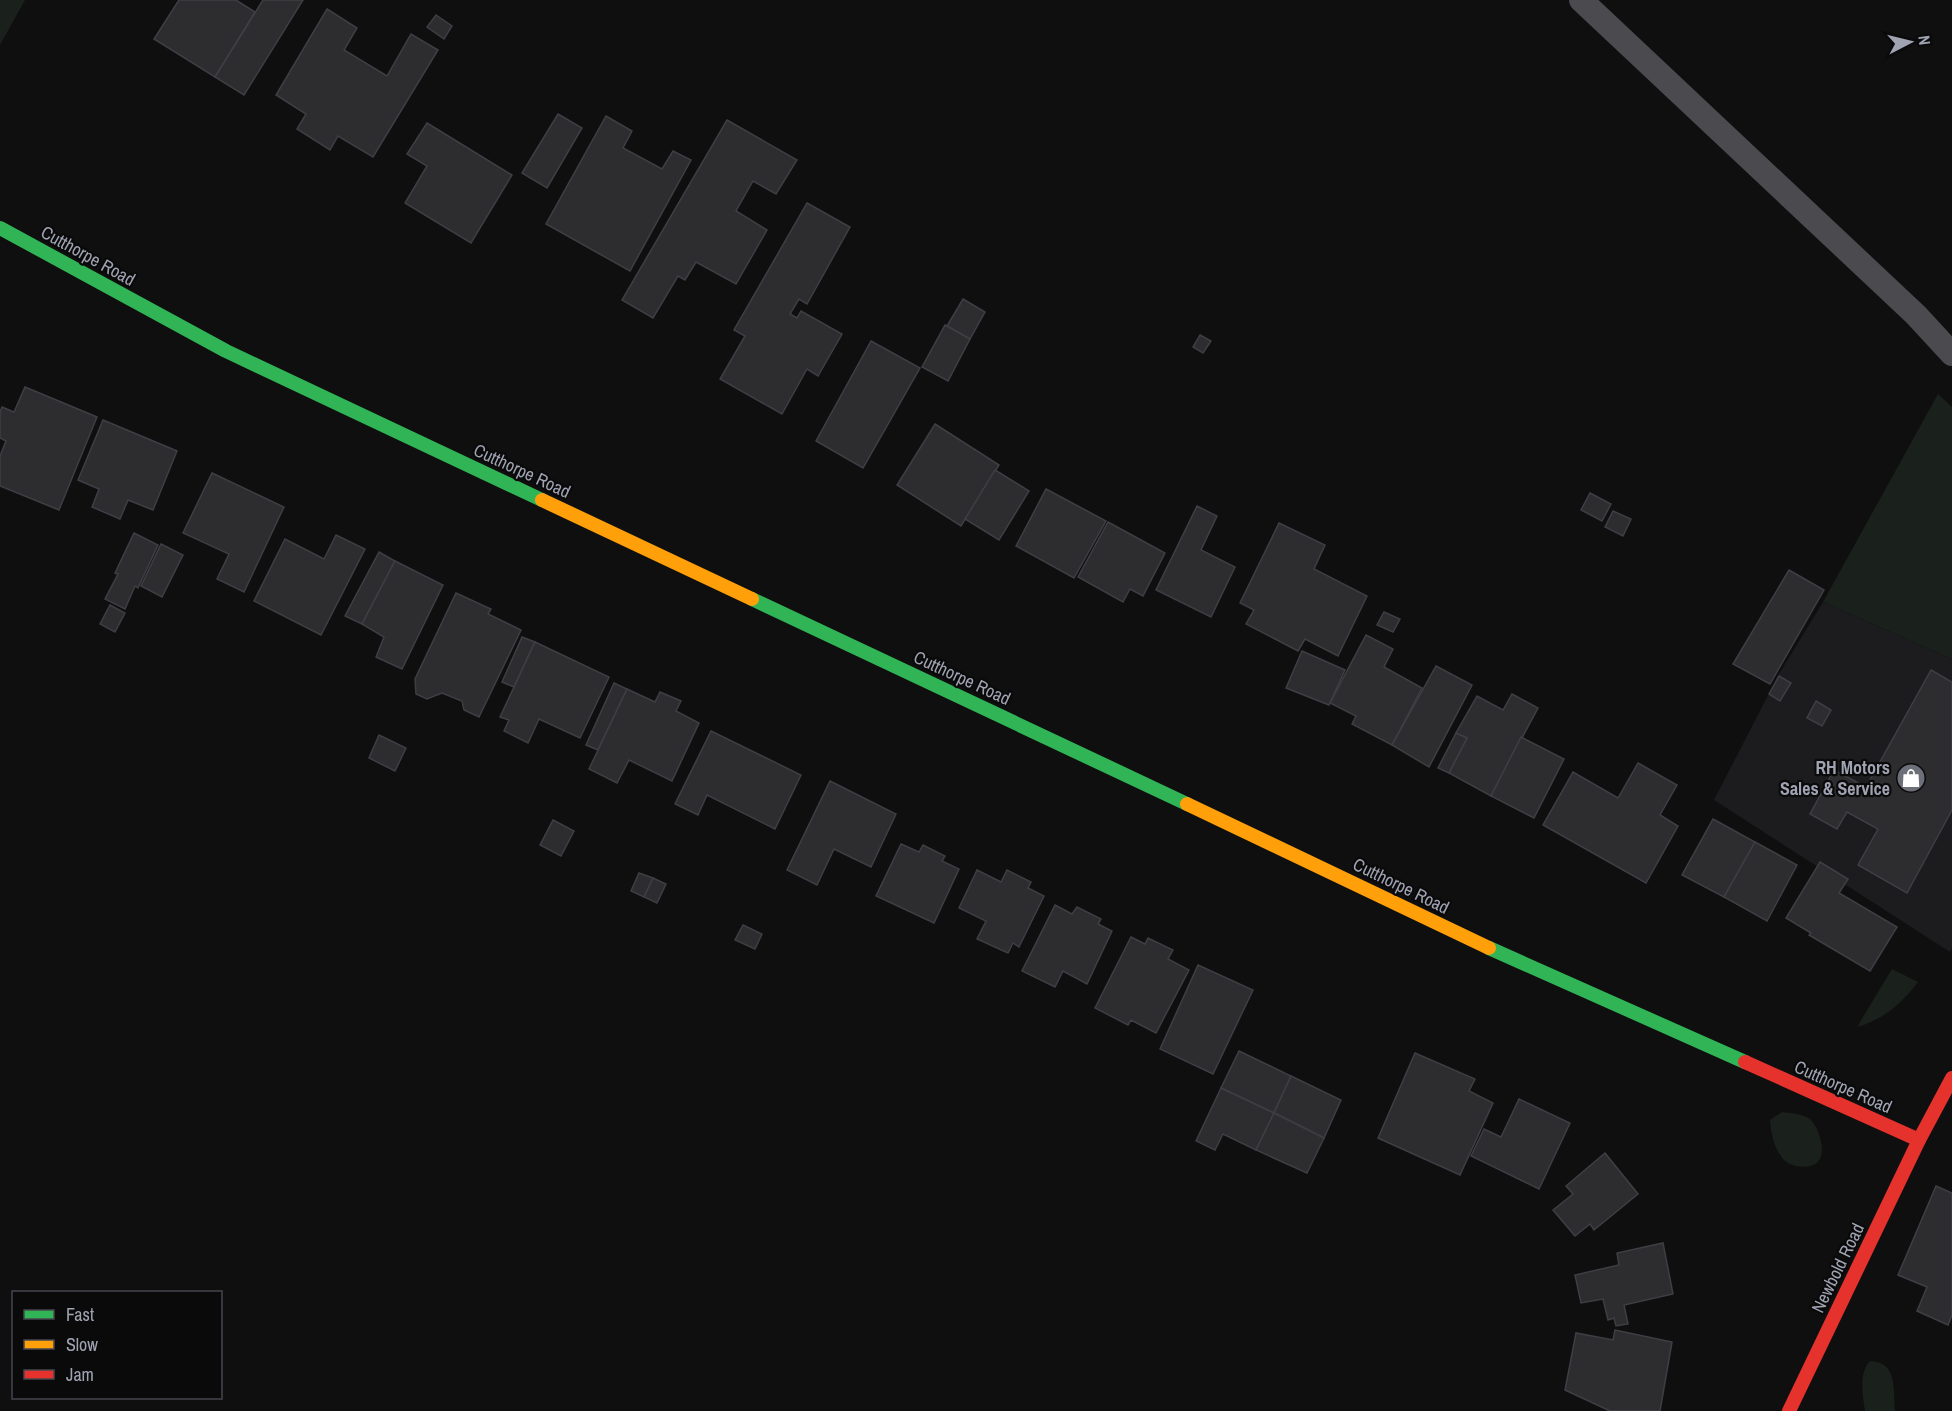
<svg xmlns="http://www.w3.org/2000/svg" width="1952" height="1411" font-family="'Archivo Narrow',sans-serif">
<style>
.built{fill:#1c1c1e}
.green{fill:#1a201b}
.building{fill:#2d2d2f;stroke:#3e3f44;stroke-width:1.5}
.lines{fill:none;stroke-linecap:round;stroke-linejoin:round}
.lane{stroke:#4a4a4f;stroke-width:24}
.fast{stroke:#30b455;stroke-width:14}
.slow{stroke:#ff9f0a;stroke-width:14}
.jam{stroke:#e5322d;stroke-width:14}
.labels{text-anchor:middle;stroke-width:4.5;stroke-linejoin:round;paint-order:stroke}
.street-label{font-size:18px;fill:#a0a3b2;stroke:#0a0a0b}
.poi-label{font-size:18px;font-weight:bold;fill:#a0a3b2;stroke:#0a0a0b;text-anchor:end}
</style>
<rect width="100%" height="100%" fill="#0f0f10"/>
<path class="built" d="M 1823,602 L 1952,659 L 1952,948 L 1950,952 L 1714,800 L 1779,674 Z"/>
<g class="green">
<path d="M 0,0 L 25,0 L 0,45 Z"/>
<path d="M 1938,394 L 1952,407 L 1952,659 L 1823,602 Z"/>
<path d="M 1892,969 L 1918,982 C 1902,1003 1883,1020 1857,1027 Z"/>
<path d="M 1782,1112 C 1790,1113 1803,1114 1810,1119 C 1814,1123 1818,1130 1819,1135 C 1827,1157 1819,1170 1796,1166 C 1792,1165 1787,1163 1784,1160 C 1774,1149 1771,1134 1770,1120 Z"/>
<path d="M 1870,1361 C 1898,1362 1893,1390 1895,1411 L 1865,1411 C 1863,1395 1858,1374 1870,1361 Z"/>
</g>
<g class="building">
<path d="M 179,0 L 236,0 L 255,12 L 215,77 L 154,39 Z"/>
<path d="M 263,0 L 303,0 L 244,95 L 215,77 Z"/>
<path d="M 327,9 L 357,28 L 344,50 L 387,76 L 411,34 L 438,50 L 373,157 L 338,136 L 330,150 L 297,129 L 306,114 L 276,95 Z"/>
<path d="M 436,15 L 452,26 L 444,39 L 427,27 Z"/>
<path d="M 558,114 L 582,128 L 547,188 L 522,173 Z"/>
<path d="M 606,116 L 632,131 L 623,148 L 662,169 L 673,151 L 691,160 L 630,271 L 546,224 Z"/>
<path d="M 727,120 L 797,160 L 776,194 L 753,181 L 736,211 L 767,230 L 736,284 L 696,262 L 685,280 L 678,276 L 653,318 L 622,300 Z"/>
<path d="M 427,123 L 512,175 L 471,243 L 405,203 L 427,166 L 407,154 Z"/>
<path d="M 807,203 L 850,227 L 807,304 L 799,299 L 790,314 L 797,318 L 801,311 L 842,334 L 818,376 L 807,369 L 782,414 L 720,379 L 745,336 L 734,330 Z"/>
<path d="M 963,299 L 985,312 L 970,339 L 947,326 Z"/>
<path d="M 945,325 L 970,339 L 948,381 L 922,367 Z"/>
<path d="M 1200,335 L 1211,341 L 1203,353 L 1193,347 Z"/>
<path d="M 871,341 L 920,368 L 863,468 L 816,441 Z"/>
<path d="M 25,387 L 97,417 L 59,510 L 0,486 L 0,456 L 6,441 L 0,438 L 0,412 L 2,407 L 14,412 Z"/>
<path d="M 103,420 L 177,451 L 153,510 L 128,500 L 120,519 L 92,507 L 99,489 L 78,480 Z"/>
<path d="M 935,424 L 999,465 L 961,526 L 897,485 Z"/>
<path d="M 995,470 L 1029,491 L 999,540 L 965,519 Z"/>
<path d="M 212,473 L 284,507 L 244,592 L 217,579 L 229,554 L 183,533 Z"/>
<path d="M 1046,489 L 1106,521 L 1074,578 L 1016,546 Z"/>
<path d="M 1590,493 L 1611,504 L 1602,521 L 1581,510 Z"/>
<path d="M 1197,506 L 1217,516 L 1201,550 L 1235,567 L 1211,617 L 1156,590 Z"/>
<path d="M 1613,511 L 1631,519 L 1623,536 L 1605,527 Z"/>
<path d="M 1108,522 L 1165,553 L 1143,596 L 1130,589 L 1123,602 L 1078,577 Z"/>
<path d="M 1279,523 L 1325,545 L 1314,569 L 1367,596 L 1338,656 L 1305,639 L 1298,651 L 1246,624 L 1254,610 L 1240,603 Z"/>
<path d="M 134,533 L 158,545 L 138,588 L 135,586 L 125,609 L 105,599 L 118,574 L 115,573 Z"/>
<path d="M 336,535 L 365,549 L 321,635 L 254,601 L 285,539 L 324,559 Z"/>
<path d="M 161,544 L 183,555 L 162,597 L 141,586 Z"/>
<path d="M 379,552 L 395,561 L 362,624 L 345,616 Z"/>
<path d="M 395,561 L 443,585 L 402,669 L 376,657 L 384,637 L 362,624 Z"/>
<path d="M 1789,570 L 1824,590 L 1770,684 L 1733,664 Z"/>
<path d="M 456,593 L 491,609 L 488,614 L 521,630 L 479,717 L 464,710 L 462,701 L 442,693 L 427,699 L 416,694 L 415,679 Z"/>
<path d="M 110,605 L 125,613 L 115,632 L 100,624 Z"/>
<path d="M 1384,612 L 1400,619 L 1393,632 L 1377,625 Z"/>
<path d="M 1366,635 L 1393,649 L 1384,667 L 1422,688 L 1392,745 L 1352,724 L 1356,716 L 1330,703 Z"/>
<path d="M 522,637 L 535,642 L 514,687 L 502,682 Z"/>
<path d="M 535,642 L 609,677 L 580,738 L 539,719 L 528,743 L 504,731 L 509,720 L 500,717 Z"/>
<path d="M 1302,651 L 1345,670 L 1329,705 L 1286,688 Z"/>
<path d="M 1436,666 L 1472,685 L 1429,767 L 1392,745 Z"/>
<path d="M 1931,670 L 1952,682 L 1952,810 L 1907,893 L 1858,865 L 1878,829 L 1847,812 L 1837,829 L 1810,814 L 1834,770 L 1866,787 Z"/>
<path d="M 1779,676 L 1791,683 L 1780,701 L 1769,694 Z"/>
<path d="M 614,683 L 627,689 L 598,750 L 586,745 Z"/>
<path d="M 627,689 L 655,702 L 660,692 L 681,701 L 676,711 L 699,723 L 672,781 L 629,760 L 617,783 L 589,769 Z"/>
<path d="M 1512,694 L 1538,708 L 1491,796 L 1449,773 L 1467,738 L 1456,733 L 1477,696 L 1503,710 Z"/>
<path d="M 1816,701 L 1831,710 L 1822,726 L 1807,718 Z"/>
<path d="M 711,731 L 801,775 L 775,829 L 707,795 L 698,815 L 675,804 Z"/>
<path d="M 1456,733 L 1467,738 L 1449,773 L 1438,768 Z"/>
<path d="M 379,735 L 406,748 L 395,771 L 369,758 Z"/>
<path d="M 1521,737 L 1564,759 L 1534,818 L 1491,796 Z"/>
<path d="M 1638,763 L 1677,785 L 1660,815 L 1678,826 L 1646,883 L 1543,825 L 1573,772 L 1618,798 Z"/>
<path d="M 830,781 L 896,814 L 871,867 L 834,849 L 817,885 L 787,870 Z"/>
<path d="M 1713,819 L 1755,842 L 1724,897 L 1682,875 Z"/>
<path d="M 553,820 L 574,831 L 561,856 L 540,845 Z"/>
<path d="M 1755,842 L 1797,865 L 1767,921 L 1724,897 Z"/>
<path d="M 901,844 L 919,852 L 923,845 L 945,856 L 942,861 L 959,869 L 934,923 L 876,896 Z"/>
<path d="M 1820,862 L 1848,879 L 1839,893 L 1897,927 L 1870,971 L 1809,935 L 1811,933 L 1786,918 Z"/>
<path d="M 977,870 L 1001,882 L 1007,870 L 1031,882 L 1028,888 L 1044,896 L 1019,947 L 1013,943 L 1008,953 L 977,939 L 986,921 L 959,908 Z"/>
<path d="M 639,873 L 653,878 L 644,897 L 631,891 Z"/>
<path d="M 653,878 L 666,884 L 657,903 L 644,897 Z"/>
<path d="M 1055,905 L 1072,914 L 1077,907 L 1101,919 L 1098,924 L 1112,931 L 1087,984 L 1063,971 L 1055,987 L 1022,971 Z"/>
<path d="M 743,925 L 762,934 L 755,949 L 735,940 Z"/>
<path d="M 1131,937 L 1145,944 L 1148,938 L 1173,950 L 1168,959 L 1189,970 L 1156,1033 L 1131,1020 L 1128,1025 L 1095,1008 Z"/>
<path d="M 1198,965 L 1253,990 L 1213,1074 L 1160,1049 Z"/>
<path d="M 1239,1051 L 1291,1076 L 1274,1113 L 1221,1088 Z"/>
<path d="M 1415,1053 L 1475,1079 L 1469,1091 L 1493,1103 L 1460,1175 L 1378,1138 Z"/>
<path d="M 1291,1076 L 1341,1100 L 1324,1138 L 1274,1113 Z"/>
<path d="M 1221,1088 L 1274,1113 L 1256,1150 L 1223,1134 L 1215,1150 L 1196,1141 Z"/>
<path d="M 1519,1099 L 1570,1123 L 1539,1189 L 1471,1156 L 1484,1129 L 1501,1137 Z"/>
<path d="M 1274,1113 L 1324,1138 L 1307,1173 L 1256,1150 Z"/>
<path d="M 1605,1153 L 1638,1194 L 1594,1230 L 1590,1224 L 1575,1236 L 1553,1210 L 1573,1194 L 1566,1186 Z"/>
<path d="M 1936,1186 L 1952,1193 L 1952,1315 L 1948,1325 L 1917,1311 L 1927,1287 L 1898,1275 Z"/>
<path d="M 1663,1243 L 1673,1294 L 1624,1305 L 1628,1324 L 1616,1326 L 1614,1318 L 1608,1320 L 1603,1299 L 1581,1303 L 1575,1275 L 1619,1265 L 1617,1253 Z"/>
<path d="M 1615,1330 L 1672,1342 L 1660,1411 L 1610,1411 L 1565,1390 L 1576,1333 L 1613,1340 Z"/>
</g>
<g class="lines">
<path class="lane" d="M 1581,0 L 1916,315 L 1952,354"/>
<g class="fast">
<path d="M 0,228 L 226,351 L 542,500"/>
<path d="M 752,599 L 1187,804"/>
<path d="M 1489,948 L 1745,1062"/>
</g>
<g class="slow">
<path d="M 542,500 L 752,599"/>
<path d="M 1187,804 L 1489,948"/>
</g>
<g class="jam">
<path d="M 1745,1062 L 1919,1140"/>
<path d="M 1789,1411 L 1919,1140 L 1952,1078"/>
</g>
</g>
<defs>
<g id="shop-disc" transform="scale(1.5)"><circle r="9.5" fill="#6d6f79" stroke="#0a0a0b"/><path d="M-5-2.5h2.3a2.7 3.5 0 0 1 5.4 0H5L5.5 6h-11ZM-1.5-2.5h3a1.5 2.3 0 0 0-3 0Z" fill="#fff"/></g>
</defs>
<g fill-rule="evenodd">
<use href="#shop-disc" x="1911" y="778"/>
</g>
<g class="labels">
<g class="street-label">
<text transform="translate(88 256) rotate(29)" y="6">Cutthorpe Road</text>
<text transform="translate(522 471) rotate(25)" y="6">Cutthorpe Road</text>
<text transform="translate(962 678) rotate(25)" y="6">Cutthorpe Road</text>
<text transform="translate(1401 886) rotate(26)" y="6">Cutthorpe Road</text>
<text transform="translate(1843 1087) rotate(24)" y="6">Cutthorpe Road</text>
<text transform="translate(1838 1268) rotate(-64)" y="6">Newbold Road</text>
</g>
<g class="poi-label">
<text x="1890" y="774">RH Motors<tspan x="1890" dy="21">Sales &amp; Service</tspan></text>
</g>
</g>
<rect x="12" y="1291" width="210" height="108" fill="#0a0a0b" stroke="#46474e" stroke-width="1.5"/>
<rect x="24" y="1310" width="30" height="9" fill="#30b455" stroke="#46474e" stroke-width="1.5"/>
<text x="66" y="1321" font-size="18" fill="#a0a3b2">Fast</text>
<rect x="24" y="1340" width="30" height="9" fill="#ff9f0a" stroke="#46474e" stroke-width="1.5"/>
<text x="66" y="1351" font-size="18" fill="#a0a3b2">Slow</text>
<rect x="24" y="1370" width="30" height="9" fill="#e5322d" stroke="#46474e" stroke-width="1.5"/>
<text x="66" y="1381" font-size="18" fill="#a0a3b2">Jam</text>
<g transform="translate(1910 42) rotate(83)" stroke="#0a0a0b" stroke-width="4.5" paint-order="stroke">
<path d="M0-4.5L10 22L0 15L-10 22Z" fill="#a0a3b2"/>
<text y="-9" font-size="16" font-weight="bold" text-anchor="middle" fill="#a0a3b2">N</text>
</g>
</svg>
